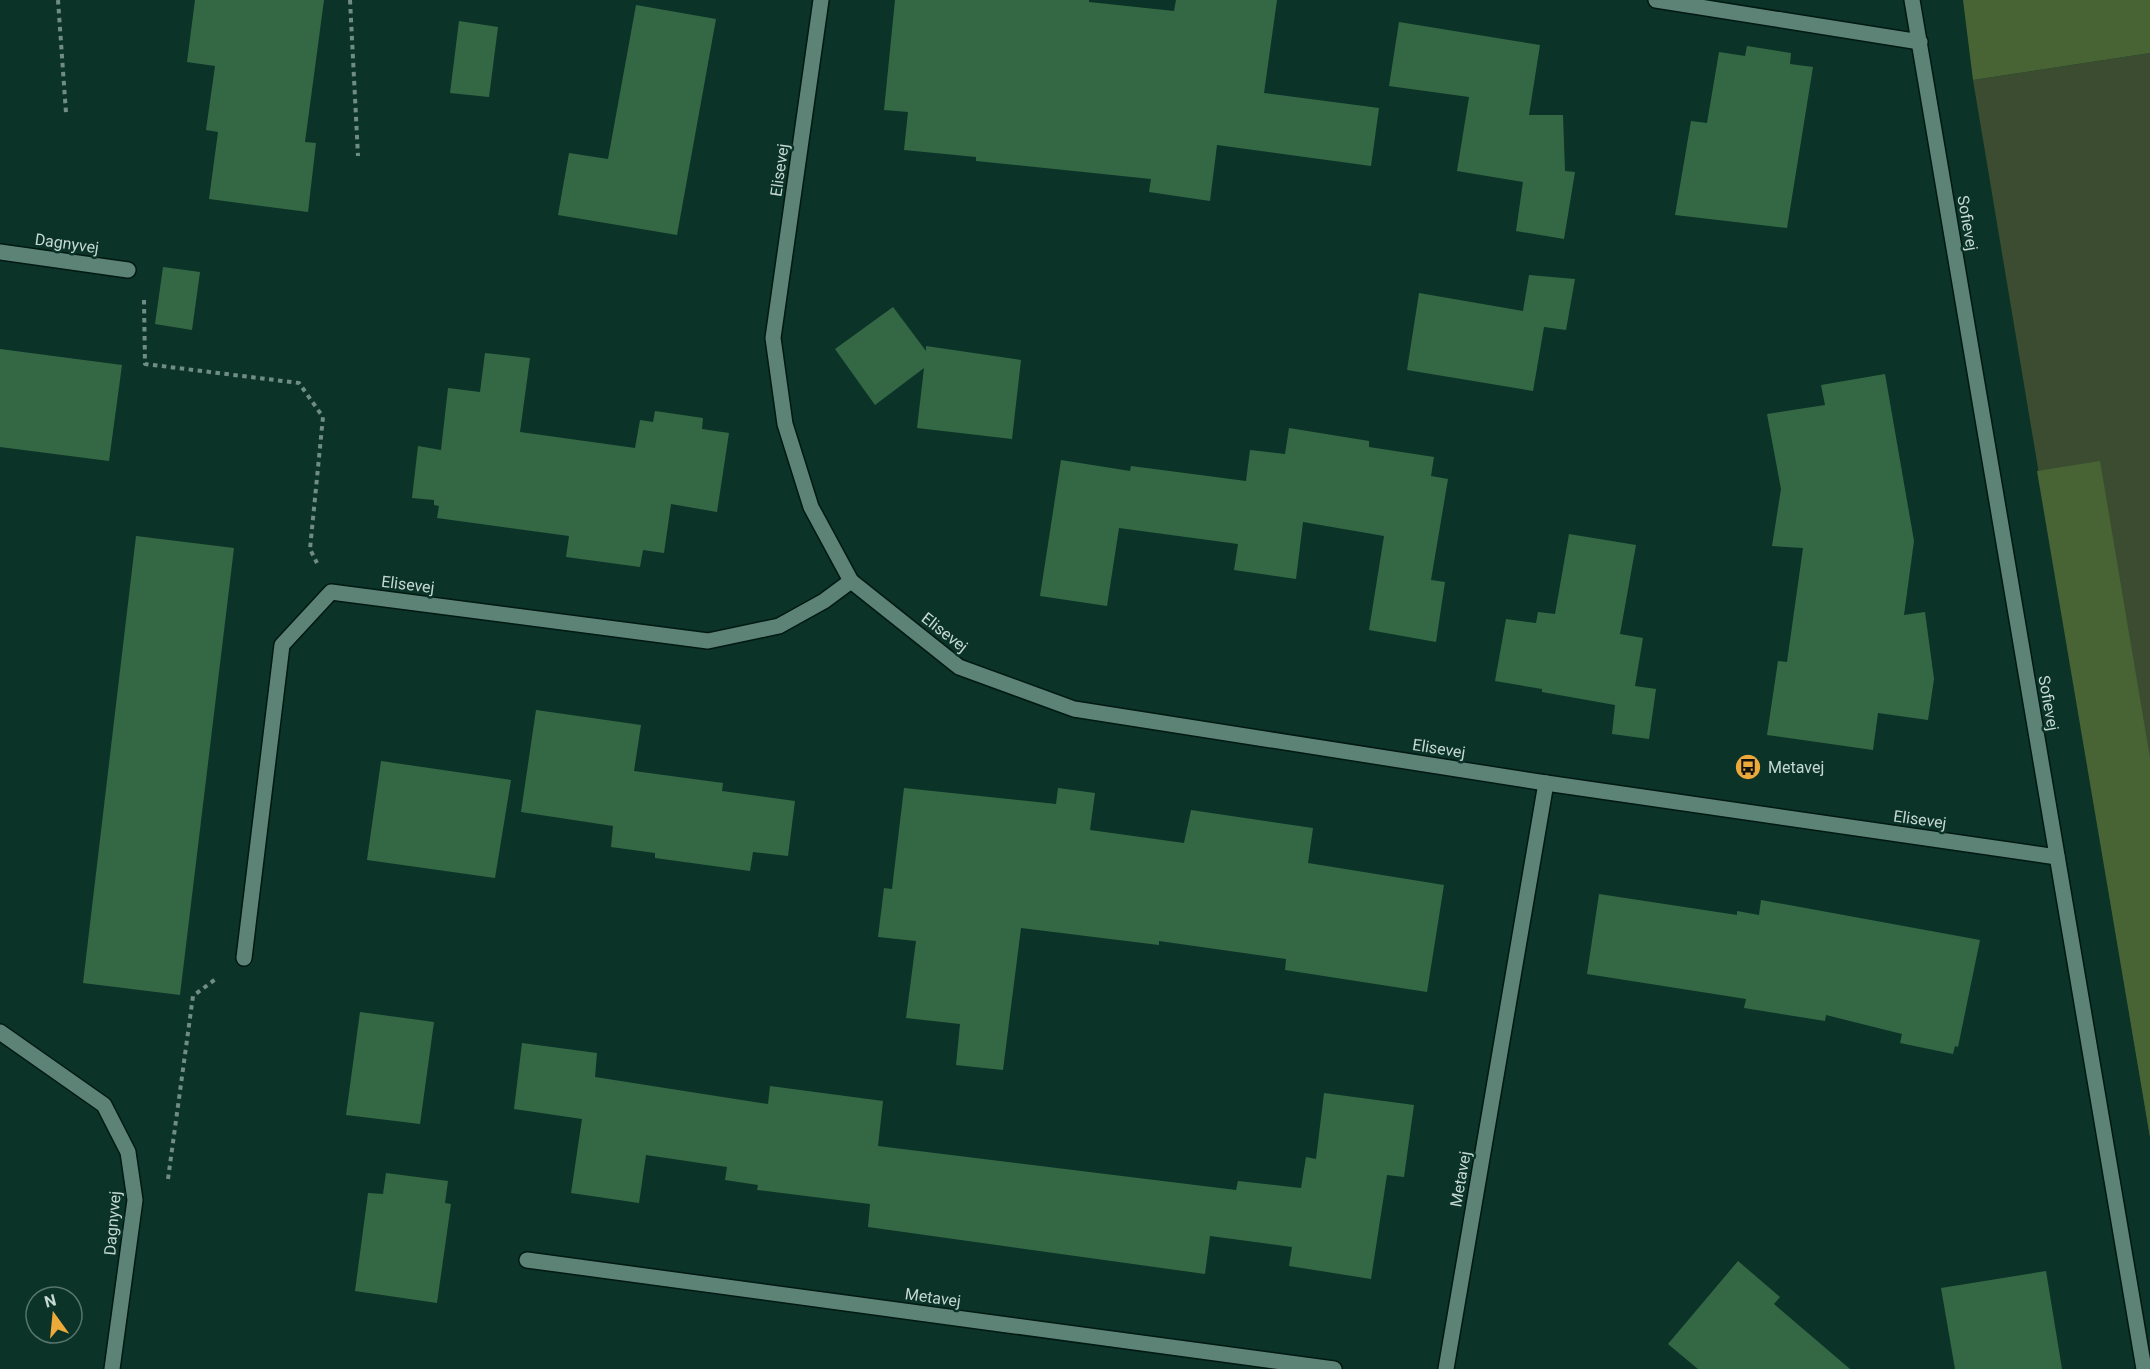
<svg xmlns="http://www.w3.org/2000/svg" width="2150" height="1369" font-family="Roboto,sans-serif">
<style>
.green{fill:#3b4c30}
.forest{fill:#486435}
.building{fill:#346845}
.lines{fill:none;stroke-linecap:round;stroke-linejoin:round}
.minor-casing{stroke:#001912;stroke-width:18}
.path{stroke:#708d84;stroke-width:4;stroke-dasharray:4.5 4.5;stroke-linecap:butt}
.minor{stroke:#5c8376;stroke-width:15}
.labels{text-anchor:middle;stroke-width:5;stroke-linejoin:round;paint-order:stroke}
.street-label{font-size:16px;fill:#c5d9d2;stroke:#0c3328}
.poi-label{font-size:16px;fill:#c5d9d2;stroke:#0c3328;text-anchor:start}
</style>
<rect width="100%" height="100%" fill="#0c3328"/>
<path class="green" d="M 2150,53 L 2150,1137 L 1973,80 Z"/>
<g class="forest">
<path d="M 1963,0 L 2150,0 L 2150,53 L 1973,80 Z"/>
<path d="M 2100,461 L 2150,758 L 2150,1137 L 2037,471 Z"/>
</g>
<g class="building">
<path d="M 195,0 L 324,0 L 305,142 L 316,143 L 308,212 L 209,199 L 218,132 L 206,130 L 215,66 L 187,62 Z"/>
<path d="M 895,0 L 1089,0 L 1089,2 L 1174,11 L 1176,0 L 1277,0 L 1264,93 L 1379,108 L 1371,166 L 1217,145 L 1210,201 L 1149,192 L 1151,179 L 976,161 L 976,157 L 904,150 L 908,112 L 884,110 Z"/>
<path d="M 636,5 L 716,19 L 677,235 L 558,215 L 569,153 L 608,159 Z"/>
<path d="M 459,21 L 498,27 L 489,97 L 450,93 Z"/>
<path d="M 1399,22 L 1540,45 L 1529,115 L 1563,115 L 1565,171 L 1575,172 L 1564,239 L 1516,231 L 1523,182 L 1457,171 L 1469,97 L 1389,86 Z"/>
<path d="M 1747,46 L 1791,53 L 1790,64 L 1813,67 L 1787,228 L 1675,215 L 1691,121 L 1707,123 L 1719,52 L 1745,56 Z"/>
<path d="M 163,267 L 200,272 L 192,330 L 155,324 Z"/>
<path d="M 1529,275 L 1575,279 L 1566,330 L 1544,327 L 1533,391 L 1407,370 L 1419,293 L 1523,311 Z"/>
<path d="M 893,307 L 926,351 L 926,346 L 1021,360 L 1012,439 L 917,428 L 924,368 L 875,405 L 835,349 Z"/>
<path d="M 0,349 L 122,365 L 109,461 L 0,447 Z"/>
<path d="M 485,353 L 530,358 L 520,432 L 635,448 L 640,420 L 653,422 L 655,411 L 703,418 L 702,429 L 729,433 L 717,512 L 671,504 L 664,553 L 643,550 L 640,567 L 566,557 L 569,536 L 437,518 L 439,506 L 434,505 L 434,500 L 412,498 L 418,446 L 441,450 L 448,388 L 480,392 Z"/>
<path d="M 1885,374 L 1914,541 L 1904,615 L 1925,612 L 1934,679 L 1928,720 L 1878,713 L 1873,750 L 1767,735 L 1778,661 L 1787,662 L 1803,548 L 1772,546 L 1781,489 L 1767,414 L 1825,405 L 1821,385 Z"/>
<path d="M 1289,428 L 1369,441 L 1369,447 L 1434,457 L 1431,476 L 1448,479 L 1431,580 L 1445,582 L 1436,642 L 1369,630 L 1384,536 L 1303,522 L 1296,579 L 1234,570 L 1238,544 L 1119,528 L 1107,606 L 1040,596 L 1061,460 L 1130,471 L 1131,466 L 1246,481 L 1250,450 L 1285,454 Z"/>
<path d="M 1569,534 L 1636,545 L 1620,634 L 1643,638 L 1635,686 L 1656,689 L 1649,739 L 1612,734 L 1615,705 L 1542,692 L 1542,689 L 1495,681 L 1506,619 L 1536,623 L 1538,612 L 1555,614 Z"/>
<path d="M 136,536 L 234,548 L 180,995 L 83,983 Z"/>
<path d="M 536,710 L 641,725 L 634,771 L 723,783 L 722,791 L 795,801 L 788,856 L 753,852 L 750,871 L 655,858 L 655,853 L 611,847 L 613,826 L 521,812 Z"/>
<path d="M 381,761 L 511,780 L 495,878 L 367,860 Z"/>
<path d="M 904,788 L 1056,804 L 1058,788 L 1095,793 L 1090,830 L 1184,843 L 1191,810 L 1313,828 L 1308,863 L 1444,885 L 1427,992 L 1285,970 L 1286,959 L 1159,941 L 1159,945 L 1021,928 L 1003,1070 L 956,1065 L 960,1024 L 906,1018 L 916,941 L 878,937 L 884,888 L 892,889 Z"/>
<path d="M 1599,894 L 1737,915 L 1737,911 L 1759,915 L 1761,900 L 1980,940 L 1958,1047 L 1955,1046 L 1953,1054 L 1900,1043 L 1902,1034 L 1826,1015 L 1825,1021 L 1744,1008 L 1746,999 L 1587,974 Z"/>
<path d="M 360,1012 L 434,1022 L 420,1124 L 346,1115 Z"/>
<path d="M 522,1043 L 597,1053 L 595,1077 L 768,1104 L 770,1086 L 883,1101 L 878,1146 L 1236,1190 L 1238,1181 L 1301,1188 L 1306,1157 L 1316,1159 L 1324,1093 L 1414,1105 L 1404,1177 L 1387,1175 L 1371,1279 L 1289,1266 L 1292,1247 L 1210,1236 L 1205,1274 L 868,1227 L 870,1204 L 757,1190 L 758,1185 L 725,1180 L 727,1167 L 646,1155 L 639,1203 L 571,1193 L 582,1119 L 514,1109 Z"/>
<path d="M 386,1173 L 448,1181 L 445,1203 L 451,1204 L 437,1303 L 355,1291 L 368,1193 L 383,1194 Z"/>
<path d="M 1738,1261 L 1780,1297 L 1774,1304 L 1850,1369 L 1698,1369 L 1668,1344 Z"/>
<path d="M 2046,1271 L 2062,1369 L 1955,1369 L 1941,1288 Z"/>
</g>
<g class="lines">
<g class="minor-casing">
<g id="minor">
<path d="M 821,0 L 773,338 L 785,424 L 811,507 L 851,581 L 959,667 L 1074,709 L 1546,783 L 2057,857"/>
<path d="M 1656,0 L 1920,42"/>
<path d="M 1912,0 L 2144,1369"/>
<path d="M 0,252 L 128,270"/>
<path d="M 244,958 L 282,645 L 331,592 L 708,641 L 779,626 L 824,601 L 851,581"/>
<path d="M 0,1032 L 104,1105 L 128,1152 L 135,1200 L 112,1369"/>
<path d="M 527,1260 L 1334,1369"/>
<path d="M 1446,1369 L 1546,783"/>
</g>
</g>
<g class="path">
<path d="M 58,0 L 66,113"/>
<path d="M 350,0 L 358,156"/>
<path d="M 144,300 L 145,364 L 299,383 L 323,417 L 310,549 L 317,563"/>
<path d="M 168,1179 L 193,996 L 217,978"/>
</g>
<use href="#minor" class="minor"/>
</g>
<defs>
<g id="bus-disc" transform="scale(1.35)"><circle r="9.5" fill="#ebaa39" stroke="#0c3328"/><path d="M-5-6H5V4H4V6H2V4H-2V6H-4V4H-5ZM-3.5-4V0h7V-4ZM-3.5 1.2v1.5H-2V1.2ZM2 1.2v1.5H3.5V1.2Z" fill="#111"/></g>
</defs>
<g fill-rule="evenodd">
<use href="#bus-disc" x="1748" y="767"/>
</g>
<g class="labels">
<g class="street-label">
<text transform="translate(779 170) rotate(-82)" y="6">Elisevej</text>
<text transform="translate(1968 223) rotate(80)" y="6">Sofievej</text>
<text transform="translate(67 243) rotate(8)" y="6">Dagnyvej</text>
<text transform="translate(408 584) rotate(7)" y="6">Elisevej</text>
<text transform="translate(945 632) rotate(38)" y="6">Elisevej</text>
<text transform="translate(2049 703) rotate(80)" y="6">Sofievej</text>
<text transform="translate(1439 748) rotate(9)" y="6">Elisevej</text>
<text transform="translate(1920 819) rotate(8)" y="6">Elisevej</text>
<text transform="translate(1460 1179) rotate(-80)" y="6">Metavej</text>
<text transform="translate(112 1223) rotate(-85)" y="6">Dagnyvej</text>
<text transform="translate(933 1297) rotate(8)" y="6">Metavej</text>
</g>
<g class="poi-label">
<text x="1768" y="773">Metavej</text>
</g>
</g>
<g transform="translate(54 1315) rotate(345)"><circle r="28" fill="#0c3328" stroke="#56756c" stroke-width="1.5"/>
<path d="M0-4.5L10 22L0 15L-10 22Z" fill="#ebaa39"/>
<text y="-9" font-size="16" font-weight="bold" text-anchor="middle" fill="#c5d9d2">N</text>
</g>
</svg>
